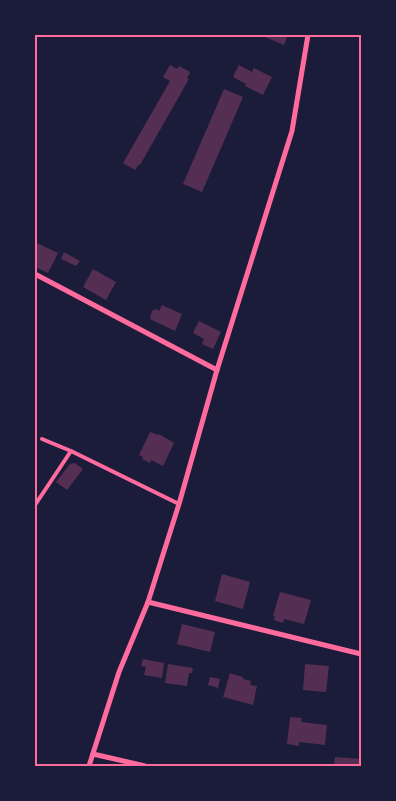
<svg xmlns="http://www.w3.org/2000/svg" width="396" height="801" font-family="'Varela Round',sans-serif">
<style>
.building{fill:#542f53}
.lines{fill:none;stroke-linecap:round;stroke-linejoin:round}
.service{stroke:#ff6b9d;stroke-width:4}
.minor{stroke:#ff6b9d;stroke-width:5}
.neatline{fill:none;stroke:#ff6b9d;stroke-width:2}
</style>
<rect width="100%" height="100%" fill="#1b1b3a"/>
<g class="building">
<path d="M 260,35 L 288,35 L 284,45 Z"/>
<path d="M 170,65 L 177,69 L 179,66 L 190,72 L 187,78 L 189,79 L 140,165 L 139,164 L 135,170 L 123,163 L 170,81 L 163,77 Z"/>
<path d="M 239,65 L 252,72 L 254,68 L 272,77 L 263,95 L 245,86 L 246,84 L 233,77 Z"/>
<path d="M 224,89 L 243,97 L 202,192 L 183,184 Z"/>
<path d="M 35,242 L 58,253 L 48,273 L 35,267 Z"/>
<path d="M 64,252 L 80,261 L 76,266 L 61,259 Z"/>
<path d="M 93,269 L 116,282 L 106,300 L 83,287 Z"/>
<path d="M 162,305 L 182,314 L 175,331 L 150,319 L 152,311 L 156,309 L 159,311 Z"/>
<path d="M 199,321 L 221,332 L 213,349 L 202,344 L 204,339 L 193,333 Z"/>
<path d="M 150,432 L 158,435 L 159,434 L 174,443 L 163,466 L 151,460 L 150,463 L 142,459 L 143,457 L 139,455 Z"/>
<path d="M 75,463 L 83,469 L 67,490 L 56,482 L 70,464 Z"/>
<path d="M 222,574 L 250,582 L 243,609 L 215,601 Z"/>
<path d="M 280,592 L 311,600 L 304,624 L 284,619 L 283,623 L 274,620 L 275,616 L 273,616 Z"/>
<path d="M 182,624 L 215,632 L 210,652 L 177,644 Z"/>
<path d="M 143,659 L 164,663 L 162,678 L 144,675 L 146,667 L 141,666 Z"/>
<path d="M 168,664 L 193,668 L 192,673 L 189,673 L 187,686 L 165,683 Z"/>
<path d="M 305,664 L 329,666 L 326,692 L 303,690 Z"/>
<path d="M 230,673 L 243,677 L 243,679 L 251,681 L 250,685 L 257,686 L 253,705 L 223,697 Z"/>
<path d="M 210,677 L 220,679 L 218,688 L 208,685 Z"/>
<path d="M 290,717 L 302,718 L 301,722 L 327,725 L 325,745 L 299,742 L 299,746 L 287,744 Z"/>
<path d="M 335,757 L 361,759 L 361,766 L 334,766 Z"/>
</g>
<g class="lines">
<g class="service">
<path d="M 42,439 L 71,451 L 179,504"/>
<path d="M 35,505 L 71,451"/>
</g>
<g class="minor">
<path d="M 35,274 L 217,370"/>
<path d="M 148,602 L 361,654"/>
<path d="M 93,754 L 145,766"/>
<path d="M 89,766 L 119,672 L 148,602 L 179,504 L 217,370 L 292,131 L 308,35"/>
</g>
</g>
<rect width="396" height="801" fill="none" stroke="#1b1b3a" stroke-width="72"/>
<rect x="36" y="36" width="324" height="729" class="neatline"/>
</svg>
